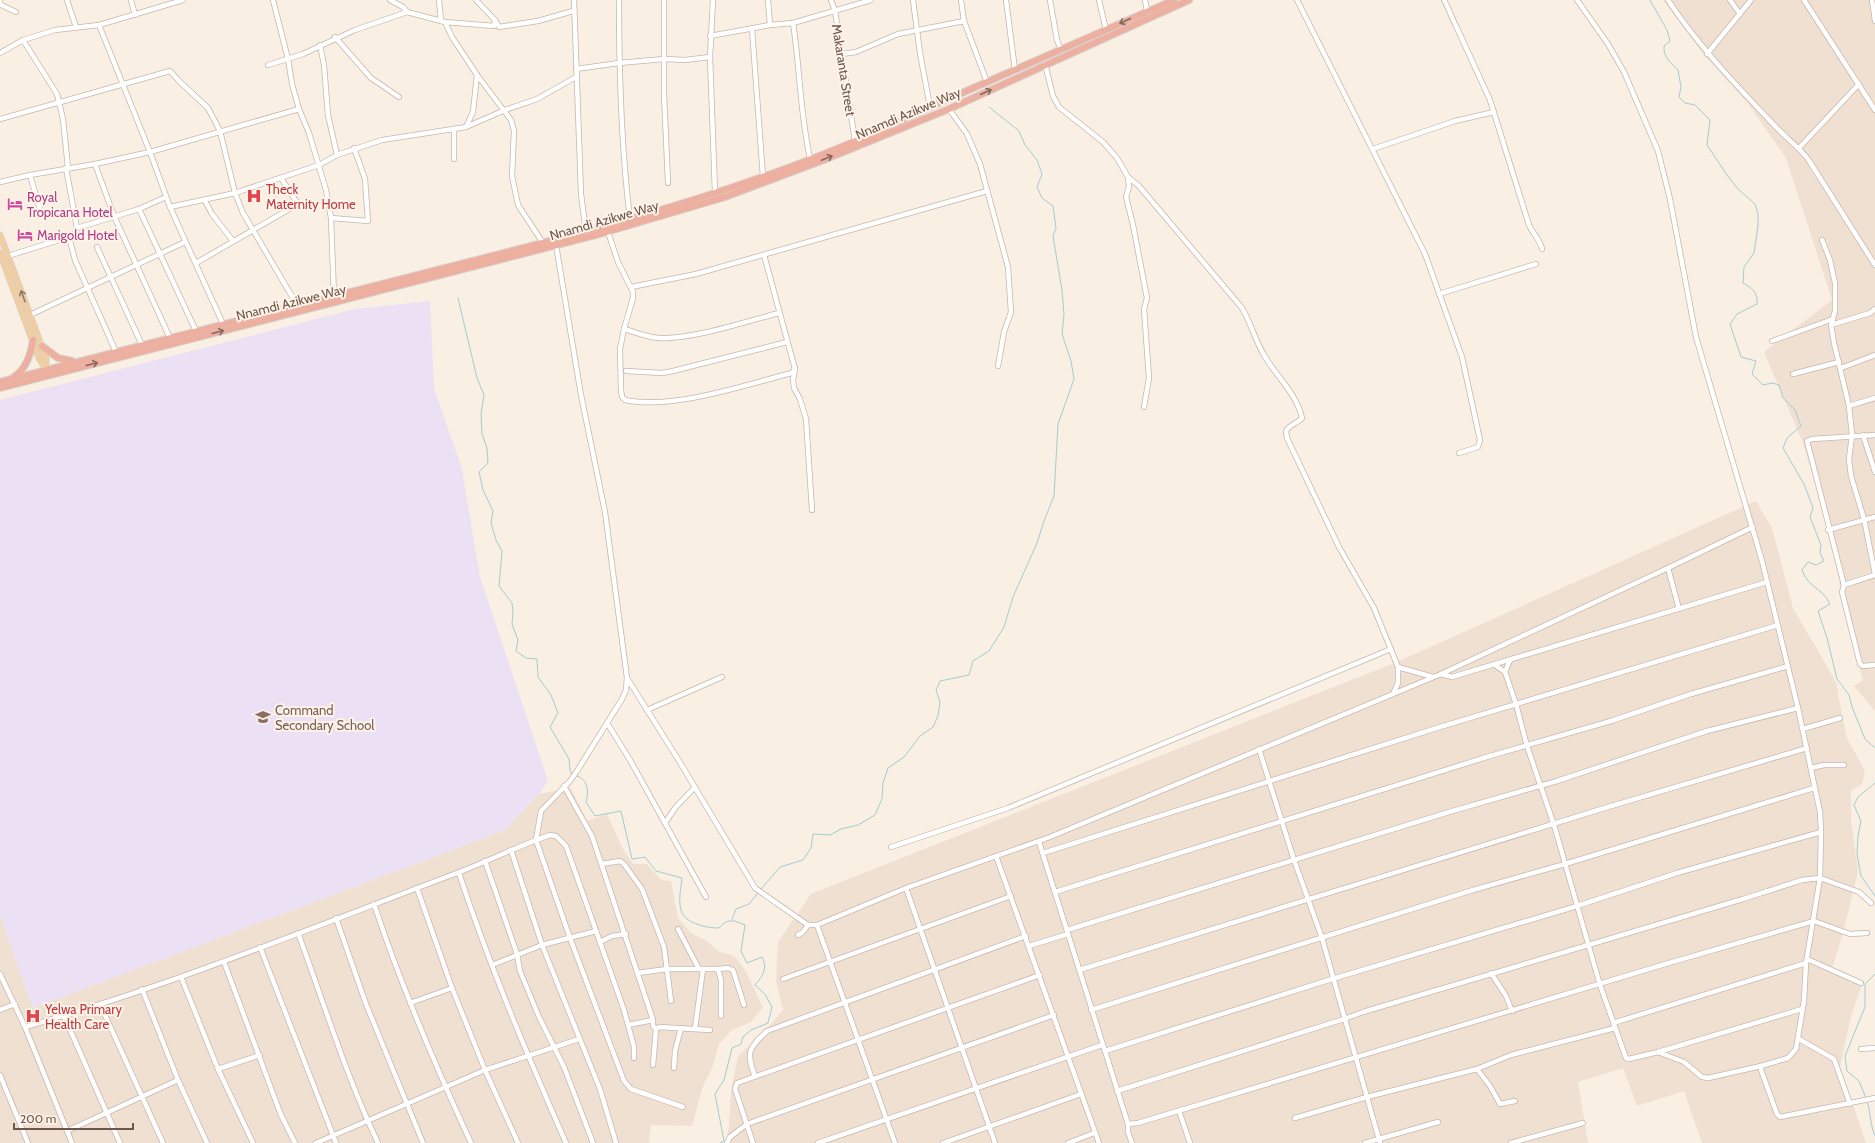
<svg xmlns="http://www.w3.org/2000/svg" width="1875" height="1143" font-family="Cabin,sans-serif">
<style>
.residential{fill:#f0e0d2}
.education{fill:#ece0f5}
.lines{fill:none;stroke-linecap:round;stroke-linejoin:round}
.stream{stroke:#a1cdd1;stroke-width:1}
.minor-casing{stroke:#c8b6ab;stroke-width:6}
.major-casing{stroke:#d6d0cd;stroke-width:7}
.highway-casing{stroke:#d6d0cd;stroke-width:8}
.minor{stroke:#fff;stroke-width:4.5}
.major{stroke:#f1cea2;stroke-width:5.5}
.highway{stroke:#edafa0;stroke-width:6}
.oneway{stroke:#87685d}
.oneway2{stroke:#957a66}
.labels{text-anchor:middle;stroke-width:4;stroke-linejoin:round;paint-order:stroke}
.street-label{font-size:13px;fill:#6e564c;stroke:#fdf3e8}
.health-label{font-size:13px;fill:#be3a42;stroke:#fdf3e8;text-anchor:start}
.hotel-label{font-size:13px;fill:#b23c85;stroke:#fdf3e8;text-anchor:start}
.education-label{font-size:13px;fill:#785e54;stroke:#fdf3e8;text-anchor:start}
</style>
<rect width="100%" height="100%" fill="#f9efe3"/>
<g class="residential">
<path d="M 1663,0 L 1875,0 L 1875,711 L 1854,686 L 1863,680 L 1848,626 L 1836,564 L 1821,503 L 1803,443 L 1764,352 L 1832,300 L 1786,158 L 1749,105 L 1704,55 Z"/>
<path d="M 1756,501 L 1772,528 L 1793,608 L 1836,682 L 1846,736 L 1865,771 L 1862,784 L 1851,791 L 1851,820 L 1858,871 L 1844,930 L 1832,968 L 1863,981 L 1850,1020 L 1840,1067 L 1866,1143 L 1702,1143 L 1684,1091 L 1637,1106 L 1623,1068 L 1578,1082 L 1588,1143 L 726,1143 L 729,1127 L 731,1091 L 738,1056 L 762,1034 L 783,1010 L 776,981 L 778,942 L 811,894 L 1397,662 Z"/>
<path d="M 571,788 L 587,821 L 607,814 L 623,849 L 633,864 L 647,864 L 661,880 L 671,881 L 678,918 L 691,933 L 708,942 L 718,951 L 734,956 L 744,968 L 763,1007 L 751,1022 L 732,1030 L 719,1044 L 712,1068 L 702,1089 L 692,1126 L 651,1125 L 649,1143 L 0,1143 L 0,915 L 33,1008 L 505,830 L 539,794 Z"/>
</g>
<path class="education" d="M 430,301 L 434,388 L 462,469 L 480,577 L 548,781 L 539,794 L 505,830 L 33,1008 L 0,915 L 0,400 L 355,309 Z"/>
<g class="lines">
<g class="stream">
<path d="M 1650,0 L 1667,30 L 1670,41 L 1664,46 C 1663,57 1671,63 1678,70 L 1681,87 L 1679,97 L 1685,103 L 1695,105 L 1710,120 L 1707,145 L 1727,175 L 1738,189 L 1755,204 L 1758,214 L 1758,226 L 1754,253 L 1744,267 L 1743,283 C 1752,288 1758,292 1757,304 L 1737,314 L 1730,324 L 1741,357 L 1756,361 L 1752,374 L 1763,385 L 1772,383 L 1779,385 L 1783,398 L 1795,410 L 1801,426 L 1787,438 L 1783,448 L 1804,484 L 1813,508 L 1810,517 L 1821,545 L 1820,553 L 1824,561 L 1816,565 L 1808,562 L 1802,570 C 1809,589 1821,586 1830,604 L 1818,611 L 1827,638 L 1837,679 L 1849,695 L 1852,707 L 1865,739 L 1875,748"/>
<path d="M 458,298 L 477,378 L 484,395 L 481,414 L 482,434 L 487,448 L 488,463 L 479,472 L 483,490 L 493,511 L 491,523 L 496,540 L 502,551 L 499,586 L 512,603 L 513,613 L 512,624 L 518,640 L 516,651 L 526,658 L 537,659 L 538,677 L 551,695 L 558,713 L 550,727 L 569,759 L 570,770 L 572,775"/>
<path d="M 577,776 C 588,779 589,792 586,802 L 595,816 L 621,811 L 632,859 L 645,857 L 656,871 L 682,878 C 681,888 678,900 681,910 C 685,924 707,928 719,928 C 728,918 733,920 745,925 L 741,951 L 747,963 L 762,957 C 768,968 763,976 755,985 L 765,994 L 772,1007 L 768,1023 L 751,1030 L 743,1037 L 741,1044 L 732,1048 L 724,1080 L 715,1094 L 724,1141 L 720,1143"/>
<path d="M 1875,783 L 1858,797 L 1854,805 L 1861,821 L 1858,836 L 1857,854 L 1861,876 L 1875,896"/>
<path d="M 761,889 L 780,867 L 803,860 L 811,848 L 813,834 L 830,835 L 841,829 L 858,825 L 875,815 L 882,799 L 883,783 L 888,768 L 904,757 L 920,736 L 933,727 L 938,716 L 940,702 L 936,690 L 940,681 L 969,675 L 973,661 L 989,651 L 1004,627 L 1013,597 L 1037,543 L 1044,521 L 1054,496 L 1058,424 L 1074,379 L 1071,361 L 1062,334 L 1064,315 L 1062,290 L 1053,236 L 1056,228 L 1053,206 L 1042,198 L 1037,187 L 1042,174 L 1037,160 L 1025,145 L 1019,131 L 989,107"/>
<path d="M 732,919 L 736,909 L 749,904 L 758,893"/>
<path d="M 1866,1098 L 1859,1081 L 1847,1071 L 1845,1056 L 1865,1007 L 1865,984 L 1875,974"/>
<path d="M 1867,1101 C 1871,1113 1870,1125 1875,1136"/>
</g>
<g class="minor-casing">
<g id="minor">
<path d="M 67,0 L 76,27"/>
<path d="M 131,0 L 135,15"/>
<path d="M 273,0 L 288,59 L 292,84 L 299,109 L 309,133 L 326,190 L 331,218 L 334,296"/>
<path d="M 390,0 L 403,7 L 407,12 L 445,22 L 494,26 L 495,20 L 499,27 L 538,21 L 573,11"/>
<path d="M 439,0 L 441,21"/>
<path d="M 476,0 L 495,20"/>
<path d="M 574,0 L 581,194 L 586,232"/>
<path d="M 619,0 C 619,73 621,147 630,219"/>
<path d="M 664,0 L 664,94 L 668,183"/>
<path d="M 713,0 L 710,57 L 715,193"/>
<path d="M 768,0 L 770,25"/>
<path d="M 831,0 L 835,11 L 855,141"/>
<path d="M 913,0 L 920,53 L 930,107"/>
<path d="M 961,0 L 964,21 L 987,82"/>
<path d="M 1006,0 L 1015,70"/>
<path d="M 1050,0 L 1057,40 L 1061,50"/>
<path d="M 1099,0 L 1106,30"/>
<path d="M 1145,0 L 1147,11"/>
<path d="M 1297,0 L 1425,254 L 1462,357 L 1480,440 L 1478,447 L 1459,453"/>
<path d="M 1444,0 C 1449,9 1452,19 1457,28 C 1468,52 1479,76 1490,100 L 1529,225 C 1533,234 1540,239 1542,249"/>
<path d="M 1577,0 L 1608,44 L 1624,72 L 1658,151 L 1670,199 L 1696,337 L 1762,561 L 1798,708 L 1820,812 L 1821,832 L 1820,878 L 1806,963 L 1804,1001 L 1796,1049 L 1788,1058 L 1761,1066 L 1761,1070 L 1777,1114 L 1780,1117 L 1875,1098"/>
<path d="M 1668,0 C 1699,47 1737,86 1776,127 C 1786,138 1799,147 1808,159 L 1875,265"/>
<path d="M 1730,0 L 1740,14"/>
<path d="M 1804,0 L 1875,110"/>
<path d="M 1872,0 L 1875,21"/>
<path d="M 0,2 L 1,5 L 16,12"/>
<path d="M 445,22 L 452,37 L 477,75 L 511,120 L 514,131 L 512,176 L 518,205 L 543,243"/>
<path d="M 793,23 C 800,68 800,114 810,158"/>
<path d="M 99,25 L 150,152 L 170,207 L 223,324"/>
<path d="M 752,29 L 763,177"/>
<path d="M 710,36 L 770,25 L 793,23 L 871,0"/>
<path d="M 335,37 L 371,78 L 399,97"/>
<path d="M 23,40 L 57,94 L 63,119 L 68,168"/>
<path d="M 320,45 L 324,65 L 328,115 L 337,155"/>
<path d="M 0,53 L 23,40 L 55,30 L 99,25 L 183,0"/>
<path d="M 842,54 L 856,52 L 898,34 L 964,21"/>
<path d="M 1707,54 L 1751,0"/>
<path d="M 1045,64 L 1053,96 L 1059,107 L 1103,142 L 1117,158 L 1128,177 L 1139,186 L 1242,308 C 1251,323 1255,340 1264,355 C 1276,376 1297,394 1302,418 C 1297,424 1290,424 1286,431 L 1287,438 L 1339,547 L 1374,608 L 1398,667 L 1398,683 L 1394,692"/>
<path d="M 268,65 L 303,54 L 355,30 L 407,12"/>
<path d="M 576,69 L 619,63 L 664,59 L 685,60 L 710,57"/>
<path d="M 949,109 L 967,134 L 980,164 L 1008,267 L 1011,312 L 1004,332 L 998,366"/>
<path d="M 0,119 L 170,71 L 179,81 L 208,108 L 220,131 L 235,193 L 243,213 L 297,305"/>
<path d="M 466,127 L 473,112 L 477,75"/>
<path d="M 454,129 L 454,159"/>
<path d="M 1799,148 L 1859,84"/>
<path d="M 1373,149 L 1455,121 L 1494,112"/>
<path d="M 95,164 L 114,216 L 170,338"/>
<path d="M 30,175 L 41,213"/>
<path d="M 1128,177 L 1129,187 L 1126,197 L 1133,225 L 1147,298 L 1144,309 L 1149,378 L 1144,407"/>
<path d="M 0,182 L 30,175 L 95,164 L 150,152 L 299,109"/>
<path d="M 205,201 L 212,214 L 233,241"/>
<path d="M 170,207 L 235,193 L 319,165 L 337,155 L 382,140 L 466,127 L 505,110 L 537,99 L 576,77"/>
<path d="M 139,209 L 196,331"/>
<path d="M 331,218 L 368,221 L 365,179 L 354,148"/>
<path d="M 77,228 L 139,209 L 166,197"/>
<path d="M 608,232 L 618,262 L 633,292 L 633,298 L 624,329 L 620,349 L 621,390 L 622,397 L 625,400 C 673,410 744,385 792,373 L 795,369"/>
<path d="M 69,237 L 75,260 L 116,352"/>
<path d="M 1822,240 L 1830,260 L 1835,283 L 1835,311 L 1831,325 L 1834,343 L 1849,406 L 1852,435 L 1849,459 L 1851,476 L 1864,519 L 1875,574"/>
<path d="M 556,245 L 581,395 L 605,512 L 627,678 L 681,764 L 755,888 L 808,925 L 817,925 L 906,888 L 1050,837 L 1441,674 L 1668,568 L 1753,527"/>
<path d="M 97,247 L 142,345"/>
<path d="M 764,255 L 795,369 L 793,380 L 794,388 L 800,399 L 806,419 L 812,510"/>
<path d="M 8,256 L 69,237 L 75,233 L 77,228 L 66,168"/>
<path d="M 196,263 L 298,204 L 281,178"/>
<path d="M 631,287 L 696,274 L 987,191"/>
<path d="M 1439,294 L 1536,264"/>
<path d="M 30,315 L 185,242"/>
<path d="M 1831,325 L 1870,313 L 1875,309"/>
<path d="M 624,329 C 635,332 647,337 659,338 C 691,340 747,321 779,313"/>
<path d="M 1772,341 L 1833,319"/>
<path d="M 1841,368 L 1875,355"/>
<path d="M 626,371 L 662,373 L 673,371 L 787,342"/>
<path d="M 1793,374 L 1839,362"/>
<path d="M 1849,406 L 1875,398"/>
<path d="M 1863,435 L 1875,472"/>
<path d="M 1875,435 L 1812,439 L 1807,441 L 1844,585 L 1842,592 L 1860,664 L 1863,666 L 1875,665"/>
<path d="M 1828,530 L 1875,517"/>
<path d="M 1668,568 L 1679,609"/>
<path d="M 1844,585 L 1875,575"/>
<path d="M 1495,665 L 1505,672 L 1516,704 L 1527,746 L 1554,825 L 1600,985 L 1626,1058 L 1629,1059 L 1658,1052 L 1684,1062 L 1702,1077 L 1708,1078 L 1761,1066"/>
<path d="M 1398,667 L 1433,677"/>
<path d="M 1505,672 L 1510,660"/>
<path d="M 1441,674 L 1452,677 L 1767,582"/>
<path d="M 627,678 L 626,690 L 622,699 L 577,771 L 570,781 L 541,811 L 536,840 L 570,938 L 624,1081 L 631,1089 L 683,1107"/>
<path d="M 647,710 L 722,677"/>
<path d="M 607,723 L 630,760 L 706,897"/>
<path d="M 1803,729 L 1840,718"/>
<path d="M 1259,749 L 1294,860 L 1322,938 L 1380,1143"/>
<path d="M 1811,768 L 1824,765 L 1844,765"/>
<path d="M 564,786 L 592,836 L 653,1020 L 653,1026 L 656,1029 L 659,1027 L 710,1030"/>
<path d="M 665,823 L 675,808 L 695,787"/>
<path d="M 1039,842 L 1128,1124 L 1128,1132 L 1132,1143"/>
<path d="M 891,847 L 1008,808 L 1391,649"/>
<path d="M 511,850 L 542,945 L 600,1089 L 616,1143"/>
<path d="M 1043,853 L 1440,727 L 1778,625"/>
<path d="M 996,856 L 1099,1143"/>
<path d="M 485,861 L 517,954 L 520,971 L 539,1017 L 564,1067 L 593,1143"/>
<path d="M 602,864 L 620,861 L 624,864 L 642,889 L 664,947 L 671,1001"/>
<path d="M 459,873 C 489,965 527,1054 566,1143"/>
<path d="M 417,888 L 452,988 L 485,1070 L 518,1143"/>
<path d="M 906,888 L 995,1143"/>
<path d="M 1055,892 L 1490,756 L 1611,721 L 1691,694 L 1788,666"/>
<path d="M 374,904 C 401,986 435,1065 471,1143"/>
<path d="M 336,918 L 366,1004 L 423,1143"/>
<path d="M 817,925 L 895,1143"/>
<path d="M 678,929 L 699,969"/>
<path d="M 1067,930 L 1449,812 L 1557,781 L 1707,731 L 1798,708"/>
<path d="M 298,933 C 324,1003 346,1076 378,1143"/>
<path d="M 798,935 L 803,932 L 808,925"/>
<path d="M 600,942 L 612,936 L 626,934"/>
<path d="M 1029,946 L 1068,934"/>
<path d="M 260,947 L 336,1143"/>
<path d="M 1807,959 L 1861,983"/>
<path d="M 224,962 L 281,1115 L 295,1143"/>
<path d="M 492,965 L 542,945 L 596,931"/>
<path d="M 718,969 L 728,968 L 733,970 L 744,1005"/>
<path d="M 1079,970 L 1608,807 L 1807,748"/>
<path d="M 638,973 L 667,969 L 718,969 L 721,980 L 721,1016"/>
<path d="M 1491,973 L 1506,996 L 1512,1011"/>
<path d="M 0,974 L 25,1027 L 72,1143"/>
<path d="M 181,977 L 218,1069 L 253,1143"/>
<path d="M 783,979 L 1011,896"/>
<path d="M 142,989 L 178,1080 L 207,1143"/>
<path d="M 410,1003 L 452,988"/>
<path d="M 100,1004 L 163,1143"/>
<path d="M 0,1010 L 15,1004"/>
<path d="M 1091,1010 L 1473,890 L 1565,864 L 1814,788"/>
<path d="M 64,1016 L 120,1143"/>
<path d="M 1613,1023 L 1806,963"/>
<path d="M 628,1025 L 653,1020"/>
<path d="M 25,1027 C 169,986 309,929 449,876 C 483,864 515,847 550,835 L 556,836 L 566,846 L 624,1010 L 634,1047 L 634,1058"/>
<path d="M 695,1029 L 703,969"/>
<path d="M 1799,1039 L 1834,1059 L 1850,1104"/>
<path d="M 1861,1049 L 1875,1048"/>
<path d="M 1105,1051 L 1332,979 L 1577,906 L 1677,873 L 1821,832"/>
<path d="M 1658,1052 L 1802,1009"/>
<path d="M 653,1065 L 656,1029"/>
<path d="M 674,1068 L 675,1051 L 681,1028"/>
<path d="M 218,1069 L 260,1055"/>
<path d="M 1477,1069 L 1490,1086 L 1500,1104 L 1515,1101"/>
<path d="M 0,1075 L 28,1143"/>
<path d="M 755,1077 C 746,1052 748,1049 767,1031 L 1026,936"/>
<path d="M 1117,1091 L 1344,1019 L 1363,1012 L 1743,899 L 1802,880 L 1820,878 L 1859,892 L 1871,903"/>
<path d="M 1179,1111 L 1190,1143"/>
<path d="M 1295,1118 L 1367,1097 L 1477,1069 L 1511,1055 L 1615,1028"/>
<path d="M 1128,1124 L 1138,1123 L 1662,965 L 1814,921 L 1850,934 L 1867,933"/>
<path d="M 67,1131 L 178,1080"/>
<path d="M 316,1143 L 485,1070 L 579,1039"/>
<path d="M 727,1143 L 730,1137 L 747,1124 L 1054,1015"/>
<path d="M 753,1143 L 735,1089 L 737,1083 L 1040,975"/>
<path d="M 818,1143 L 1102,1045"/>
<path d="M 943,1143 L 1081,1094"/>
<path d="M 1068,1143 L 1094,1133"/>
<path d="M 1365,1143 L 1438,1122"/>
<path d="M 1511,1143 L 1583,1123"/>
</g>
</g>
<g class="major-casing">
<g id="major">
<path d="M 0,235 L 46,358 L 46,369 L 44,372"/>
<path d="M 0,253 L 39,358 L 47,370"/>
</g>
</g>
<g class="highway-casing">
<g id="highway">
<path d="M 42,346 L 58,358 L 72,361"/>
<path d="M 14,377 C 26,369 31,354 33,340"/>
<path d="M 0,382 C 150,343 299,305 449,267 C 613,225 778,183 930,107 L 1174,0"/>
<path d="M 0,388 L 596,235 L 725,197 L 821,161 L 949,109 L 1189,0"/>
</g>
</g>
<use href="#minor" class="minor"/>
<use href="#major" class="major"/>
<use href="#highway" class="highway"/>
</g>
<defs><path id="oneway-shaft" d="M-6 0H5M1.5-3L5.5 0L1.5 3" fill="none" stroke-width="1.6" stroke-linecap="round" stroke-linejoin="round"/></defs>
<g class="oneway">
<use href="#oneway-shaft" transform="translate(1125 21) rotate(155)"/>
<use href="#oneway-shaft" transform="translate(986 92) rotate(-25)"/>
<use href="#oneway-shaft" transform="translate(827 158) rotate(-22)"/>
<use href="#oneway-shaft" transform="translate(218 332) rotate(-14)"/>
<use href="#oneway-shaft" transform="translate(92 364) rotate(-14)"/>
</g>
<use class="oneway2" href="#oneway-shaft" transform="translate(23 296) rotate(-110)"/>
<defs>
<g id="hospital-bare" transform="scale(1.2)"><path d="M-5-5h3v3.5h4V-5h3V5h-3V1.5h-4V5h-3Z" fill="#e0444e" stroke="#fdf3e8" stroke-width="2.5" paint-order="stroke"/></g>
<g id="hotel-bare" transform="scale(1.2)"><path d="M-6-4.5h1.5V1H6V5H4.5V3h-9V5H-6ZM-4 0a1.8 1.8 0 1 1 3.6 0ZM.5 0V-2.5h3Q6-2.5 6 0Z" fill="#d1479c" stroke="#fdf3e8" stroke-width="2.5" paint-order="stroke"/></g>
<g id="school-bare" transform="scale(1.2)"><path d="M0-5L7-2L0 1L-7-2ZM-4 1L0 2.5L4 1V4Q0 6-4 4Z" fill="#8d6e63" stroke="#fdf3e8" stroke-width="2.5" paint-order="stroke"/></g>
</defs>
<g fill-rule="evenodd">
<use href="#hospital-bare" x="254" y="196"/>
<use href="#hotel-bare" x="15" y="204"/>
<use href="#hotel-bare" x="25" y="235"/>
<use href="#school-bare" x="263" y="717"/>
<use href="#hospital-bare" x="33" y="1016"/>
</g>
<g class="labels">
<g class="street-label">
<text transform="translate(844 70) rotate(81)" y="5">Makaranta Street</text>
<text transform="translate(908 113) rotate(-23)" y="5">Nnamdi Azikwe Way</text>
<text transform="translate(604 220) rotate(-16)" y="5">Nnamdi Azikwe Way</text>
<text transform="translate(291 302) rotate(-14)" y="5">Nnamdi Azikwe Way</text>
</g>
<g class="health-label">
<text x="266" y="194">Theck<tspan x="266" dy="15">Maternity Home</tspan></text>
<text x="45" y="1014">Yelwa Primary<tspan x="45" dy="15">Health Care</tspan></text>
</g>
<g class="hotel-label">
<text x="27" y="202">Royal<tspan x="27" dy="15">Tropicana Hotel</tspan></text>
<text x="37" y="240">Marigold Hotel</text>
</g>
<g class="education-label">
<text x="275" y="715">Command<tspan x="275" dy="15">Secondary School</tspan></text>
</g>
</g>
<path d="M14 1123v6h119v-6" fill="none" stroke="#6e564c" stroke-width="2"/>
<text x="20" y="1123" font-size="12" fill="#6e564c" stroke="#fdf3e8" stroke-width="3" paint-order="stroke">200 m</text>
</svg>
